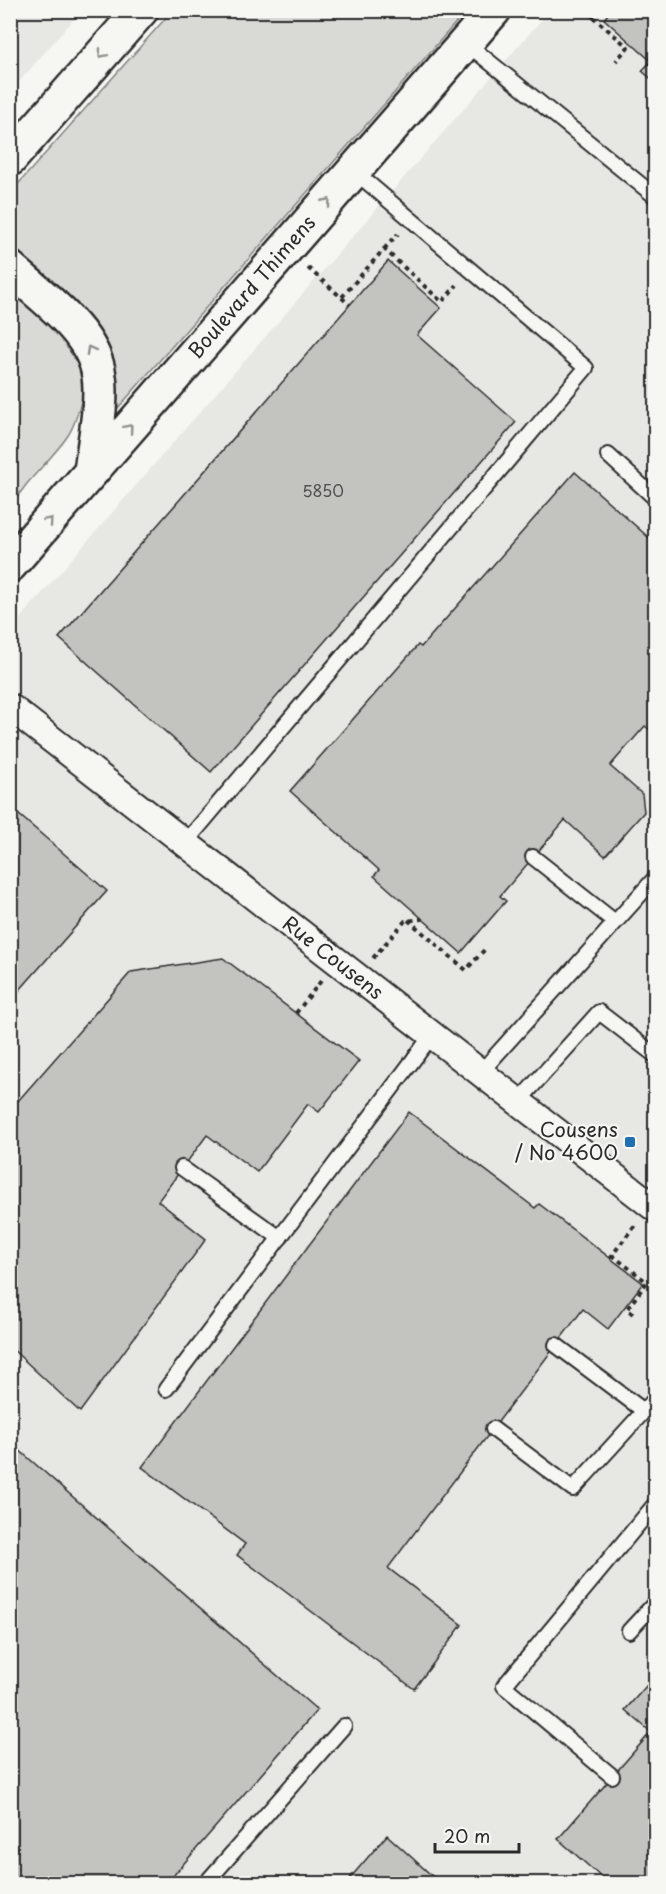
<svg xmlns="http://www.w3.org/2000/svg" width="666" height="1894" font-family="'Playpen Sans',sans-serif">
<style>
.built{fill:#e7e7e3}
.green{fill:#d9d9d5;stroke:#828280;stroke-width:1.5}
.building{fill:#c3c3c0;stroke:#2b2b2b;stroke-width:1.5}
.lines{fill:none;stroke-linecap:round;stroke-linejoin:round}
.lane-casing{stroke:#2b2b2b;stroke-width:18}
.street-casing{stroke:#2b2b2b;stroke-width:30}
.secondary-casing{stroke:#2b2b2b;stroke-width:38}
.path{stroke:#2b2b2b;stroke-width:4;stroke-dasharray:4.5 4.5;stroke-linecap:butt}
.lane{stroke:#f6f6f2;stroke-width:14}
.street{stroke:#f6f6f2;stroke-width:26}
.secondary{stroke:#f6f6f2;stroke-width:33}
.oneway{stroke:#90908e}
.poi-dot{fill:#1f6fb2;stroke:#f6f6f2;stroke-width:2}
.labels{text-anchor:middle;stroke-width:4.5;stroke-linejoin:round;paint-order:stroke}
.number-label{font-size:16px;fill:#515150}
.street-label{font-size:20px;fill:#2b2b2b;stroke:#f6f6f2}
.poi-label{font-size:20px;fill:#2b2b2b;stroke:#f6f6f2;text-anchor:end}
</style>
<rect width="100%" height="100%" fill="#f6f6f2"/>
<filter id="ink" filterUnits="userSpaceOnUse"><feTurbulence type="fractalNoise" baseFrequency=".0167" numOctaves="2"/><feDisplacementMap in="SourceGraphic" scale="12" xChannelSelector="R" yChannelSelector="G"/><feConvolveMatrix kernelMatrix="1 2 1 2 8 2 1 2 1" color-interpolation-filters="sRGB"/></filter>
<g filter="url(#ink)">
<g class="built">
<path d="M 11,10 L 81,11 L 11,91 L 10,11 Z"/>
<path d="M 549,11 L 655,11 L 655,1883 L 11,1883 L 10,630 Z"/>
</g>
<path class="green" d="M 172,11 L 466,11 L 118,408 L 84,390 C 80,405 77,421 69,434 C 52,460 27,478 11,507 L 11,192 Z"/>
<g class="building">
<path d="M 611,10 L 656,10 L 656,83 L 642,71 L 651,61 L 604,19 Z"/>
<path d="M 388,261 L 441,308 L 417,335 L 516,422 L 211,772 L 59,638 Z"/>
<path d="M 575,472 L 656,544 L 656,735 L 645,726 L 610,766 L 642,794 L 644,812 L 605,856 L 565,820 L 500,896 L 506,901 L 461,953 L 374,876 L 379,870 L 290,791 L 418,645 L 421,647 Z"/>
<path d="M 10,807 L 107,891 L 10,1001 Z"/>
<path d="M 223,958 L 359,1061 L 319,1112 L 308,1104 L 257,1172 L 207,1135 L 158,1201 L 206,1239 L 80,1412 L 10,1347 L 10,1110 L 131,972 Z"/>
<path d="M 409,1112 L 535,1208 L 539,1204 L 643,1283 L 608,1329 L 583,1309 L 388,1568 L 462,1625 L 414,1689 L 237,1555 L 245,1544 L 142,1467 Z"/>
<path d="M 10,1442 L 317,1710 L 166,1884 L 10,1884 Z"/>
<path d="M 656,1675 L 656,1884 L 609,1884 L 558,1839 L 651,1732 L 625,1710 Z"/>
<path d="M 387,1835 L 441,1884 L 345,1884 Z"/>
</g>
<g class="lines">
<g class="lane-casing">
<g id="lane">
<path d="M 466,43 L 656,197"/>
<path d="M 608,455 L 656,499"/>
<path d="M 185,843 L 586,368 L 354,171"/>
<path d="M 533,857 L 615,922"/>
<path d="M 480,1073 L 656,877"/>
<path d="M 518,1102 L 599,1012 L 656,1056"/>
<path d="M 182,1168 L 280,1238"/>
<path d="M 556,1345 L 644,1411"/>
<path d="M 166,1389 L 432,1035"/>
<path d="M 493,1429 L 573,1489 L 656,1398"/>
<path d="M 629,1631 L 656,1602"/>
<path d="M 612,1776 L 504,1686 L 656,1503"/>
<path d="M 205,1884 L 344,1726"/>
</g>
</g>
<g class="street-casing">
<path id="street" d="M 10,707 L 656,1209"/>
</g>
<g class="secondary-casing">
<g id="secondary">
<path d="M 10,159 L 141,10"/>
<path d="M 10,268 C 41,296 94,332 99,376 C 103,401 94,445 91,472"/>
<path d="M 10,565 L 494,10"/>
</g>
</g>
<g class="path">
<path d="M 599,10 L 593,17 L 628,47 L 616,61"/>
<path d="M 384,249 L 398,234"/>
<path d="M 308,268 L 350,305"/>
<path d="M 342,297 L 384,249 L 442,302 L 457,285"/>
<path d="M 408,920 L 466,970 L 487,947"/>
<path d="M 373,958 L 405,921 L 422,919"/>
<path d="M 296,1013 L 321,981"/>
<path d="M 612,1255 L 647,1282 L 627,1309 L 634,1315"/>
<path d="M 610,1258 L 635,1225"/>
</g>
<use href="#lane" class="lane"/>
<use href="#street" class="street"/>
<use href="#secondary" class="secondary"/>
</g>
<defs><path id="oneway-chevron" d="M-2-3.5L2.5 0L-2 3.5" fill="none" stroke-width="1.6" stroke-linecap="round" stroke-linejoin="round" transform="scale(1.5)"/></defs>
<g class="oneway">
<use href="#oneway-chevron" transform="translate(102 54) rotate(131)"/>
<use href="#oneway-chevron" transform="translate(327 202) rotate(-49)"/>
<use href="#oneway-chevron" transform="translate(90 350) rotate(-119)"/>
<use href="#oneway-chevron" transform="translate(129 428) rotate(-49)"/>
<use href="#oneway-chevron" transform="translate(49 521) rotate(-49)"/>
</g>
</g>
<rect class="poi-dot" x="624" y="1136" width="12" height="12" rx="3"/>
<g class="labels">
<g class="number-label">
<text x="323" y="497">5850</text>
</g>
<g class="street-label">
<text transform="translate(252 287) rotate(-49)" y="7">Boulevard Thimens</text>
<text transform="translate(333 958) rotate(38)" y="7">Rue Cousens</text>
</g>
<g class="poi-label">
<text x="618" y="1137">Cousens<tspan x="618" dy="23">/ No 4600</tspan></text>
</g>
</g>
<rect width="666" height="1894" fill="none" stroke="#f6f6f2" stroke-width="36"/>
<rect x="18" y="18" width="630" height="1858" fill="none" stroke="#2b2b2b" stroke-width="2" filter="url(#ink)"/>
<path d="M435 1843v9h84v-9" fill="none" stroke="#2b2b2b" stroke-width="3"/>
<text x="444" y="1843" font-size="18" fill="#2b2b2b" stroke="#f6f6f2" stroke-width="4.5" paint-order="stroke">20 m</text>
</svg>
